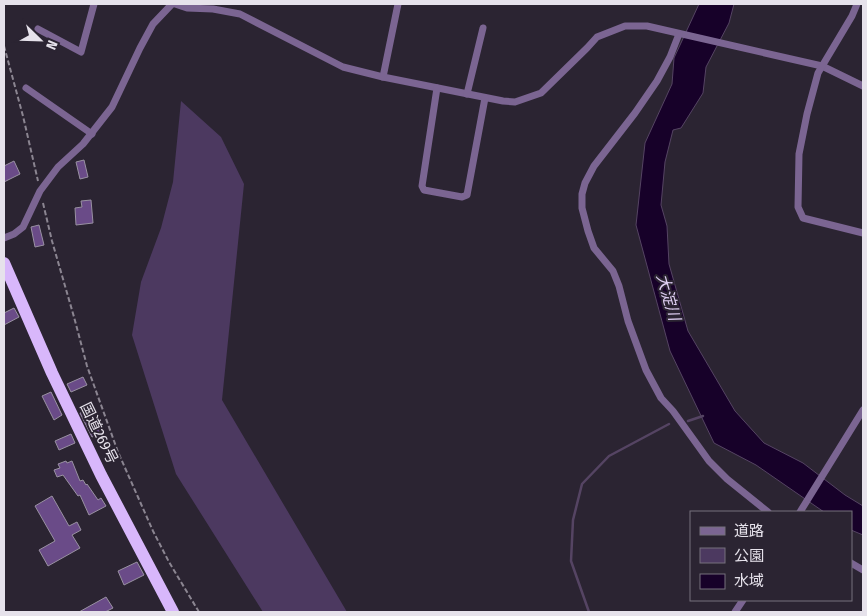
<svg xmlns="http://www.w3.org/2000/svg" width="867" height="616" font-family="'Fira Sans Condensed','Noto Sans JP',sans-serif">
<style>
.green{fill:#4c3960}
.water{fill:#170129;stroke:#554463}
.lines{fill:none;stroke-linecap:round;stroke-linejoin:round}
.stream{stroke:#554463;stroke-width:2.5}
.building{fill:#6a4b88;stroke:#9991a2}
.path{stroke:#8b8591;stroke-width:2;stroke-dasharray:5 2.5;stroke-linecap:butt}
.minor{stroke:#7b6592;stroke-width:7}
.trunk{stroke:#d8b7fb;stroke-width:12}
.labels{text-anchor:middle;stroke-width:4;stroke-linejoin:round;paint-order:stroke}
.street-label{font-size:15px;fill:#e6e2eb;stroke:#2b2432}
.water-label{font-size:16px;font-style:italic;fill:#dfcff3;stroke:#2b2432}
</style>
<rect width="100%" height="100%" fill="#2b2432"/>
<path class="green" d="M 181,101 L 221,137 L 244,184 L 222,400 L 347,612 L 263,612 L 176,474 L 132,335 L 141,282 L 161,228 L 173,182 Z"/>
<path class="water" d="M 699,4 L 734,4 L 729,23 L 706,67 L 703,93 L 681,128 L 673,130 L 665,162 L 661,205 L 667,226 L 669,264 L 688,331 L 735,411 L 764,443 L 803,463 L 845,495 L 863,506 L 863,535 L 851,530 L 851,512 L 824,512 L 756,465 L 714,443 L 670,351 L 636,225 L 645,143 L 672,84 L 674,58 Z"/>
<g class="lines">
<g class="stream">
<path d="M 688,421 L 703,416"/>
<path d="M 589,612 L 571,561 L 573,520 L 582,484 L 609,456 L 669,424"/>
</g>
</g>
<g class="building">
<path d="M 84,160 L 88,177 L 80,179 L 76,162 Z"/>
<path d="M 14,161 L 20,174 L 4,182 L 4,166 Z"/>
<path d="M 91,200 L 93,223 L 76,225 L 75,208 L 82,207 L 81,201 Z"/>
<path d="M 39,225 L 44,245 L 35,247 L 31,227 Z"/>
<path d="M 14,308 L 19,317 L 4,325 L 4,313 Z"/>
<path d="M 83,377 L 87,385 L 71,392 L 67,384 Z"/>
<path d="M 51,392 L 62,415 L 54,420 L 42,396 Z"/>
<path d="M 89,409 L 101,433 L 92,437 L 80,413 Z"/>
<path d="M 71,434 L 75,443 L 59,450 L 55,441 Z"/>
<path d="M 66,461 L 67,463 L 72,461 L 80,481 L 83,480 L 86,485 L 87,484 L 98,500 L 101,498 L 106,506 L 89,515 L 80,495 L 78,496 L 63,475 L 57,477 L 54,470 L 60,468 L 58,464 Z"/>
<path d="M 52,496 L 69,526 L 77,522 L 81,530 L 72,535 L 80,548 L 48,566 L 39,550 L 55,541 L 35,506 Z"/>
<path d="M 137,562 L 144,575 L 124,585 L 118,571 Z"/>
<path d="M 106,597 L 113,608 L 105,612 L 79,612 Z"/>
</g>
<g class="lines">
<g class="path">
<path d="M 4,46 L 23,116 L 38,181"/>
<path d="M 43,203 L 52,241 L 74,317 L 87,366 L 118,452 L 153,531 L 169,562 L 199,612"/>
</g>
<g class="minor">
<path d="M 175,4 L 187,8 L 213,9 L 240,14 L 343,67 L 383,77 L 503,101 L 515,102 L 541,93 L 587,48 L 597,37 L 625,26 L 647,26 L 822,66 L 863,86"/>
<path d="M 857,4 L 852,16 L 818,73 L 807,114 L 799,154 L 798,207 L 803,218 L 863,233"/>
<path d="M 38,29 L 81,52 L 94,4"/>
<path d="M 679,34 L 670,57 L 657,81 L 635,113 L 594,166 L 585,183 L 582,194 L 582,208 L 588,231 L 594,248 L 613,271 L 619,286 L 628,321 L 646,370 L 661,398 L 673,411 L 709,461 L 727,479 L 768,512"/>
<path d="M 383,77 L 398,4"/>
<path d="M 26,88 L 92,134"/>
<path d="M 437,88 L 422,186 L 424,190 L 462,197 L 467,195 L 485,98"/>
<path d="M 467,94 L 483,28"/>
<path d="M 4,238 L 14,234 L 23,227 L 40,191 L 58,167 L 83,144 L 112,107 L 140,48 L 153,24 L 172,4"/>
<path d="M 800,512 L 863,410"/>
<path d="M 851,563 L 863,570"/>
<path d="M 735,612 L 743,600"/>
</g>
<path class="trunk" d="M 4,263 L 52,373 L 101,475 L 173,612"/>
</g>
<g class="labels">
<g class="street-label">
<text transform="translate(99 433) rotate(64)" y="5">国道269号</text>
</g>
<g class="water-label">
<text transform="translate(669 297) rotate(74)" y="6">大淀川</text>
</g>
</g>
<rect width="867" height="616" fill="none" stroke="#e6e2eb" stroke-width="10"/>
<rect x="690" y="511" width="162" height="90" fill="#2b2432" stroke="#76707c"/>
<rect x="700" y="527" width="25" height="8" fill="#7b6592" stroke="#76707c"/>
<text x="734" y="536" font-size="15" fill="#e6e2eb">道路</text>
<rect x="700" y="548" width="25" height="15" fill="#4c3960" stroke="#76707c"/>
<text x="734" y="561" font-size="15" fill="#e6e2eb">公園</text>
<rect x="700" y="574" width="25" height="15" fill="#170129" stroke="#76707c"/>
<text x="734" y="586" font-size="15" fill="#e6e2eb">水域</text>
<g transform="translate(40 40) rotate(113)" stroke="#2b2432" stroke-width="4" paint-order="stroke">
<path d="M0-4L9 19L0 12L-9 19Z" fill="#e6e2eb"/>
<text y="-8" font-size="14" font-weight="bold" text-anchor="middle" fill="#e6e2eb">N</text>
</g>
</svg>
